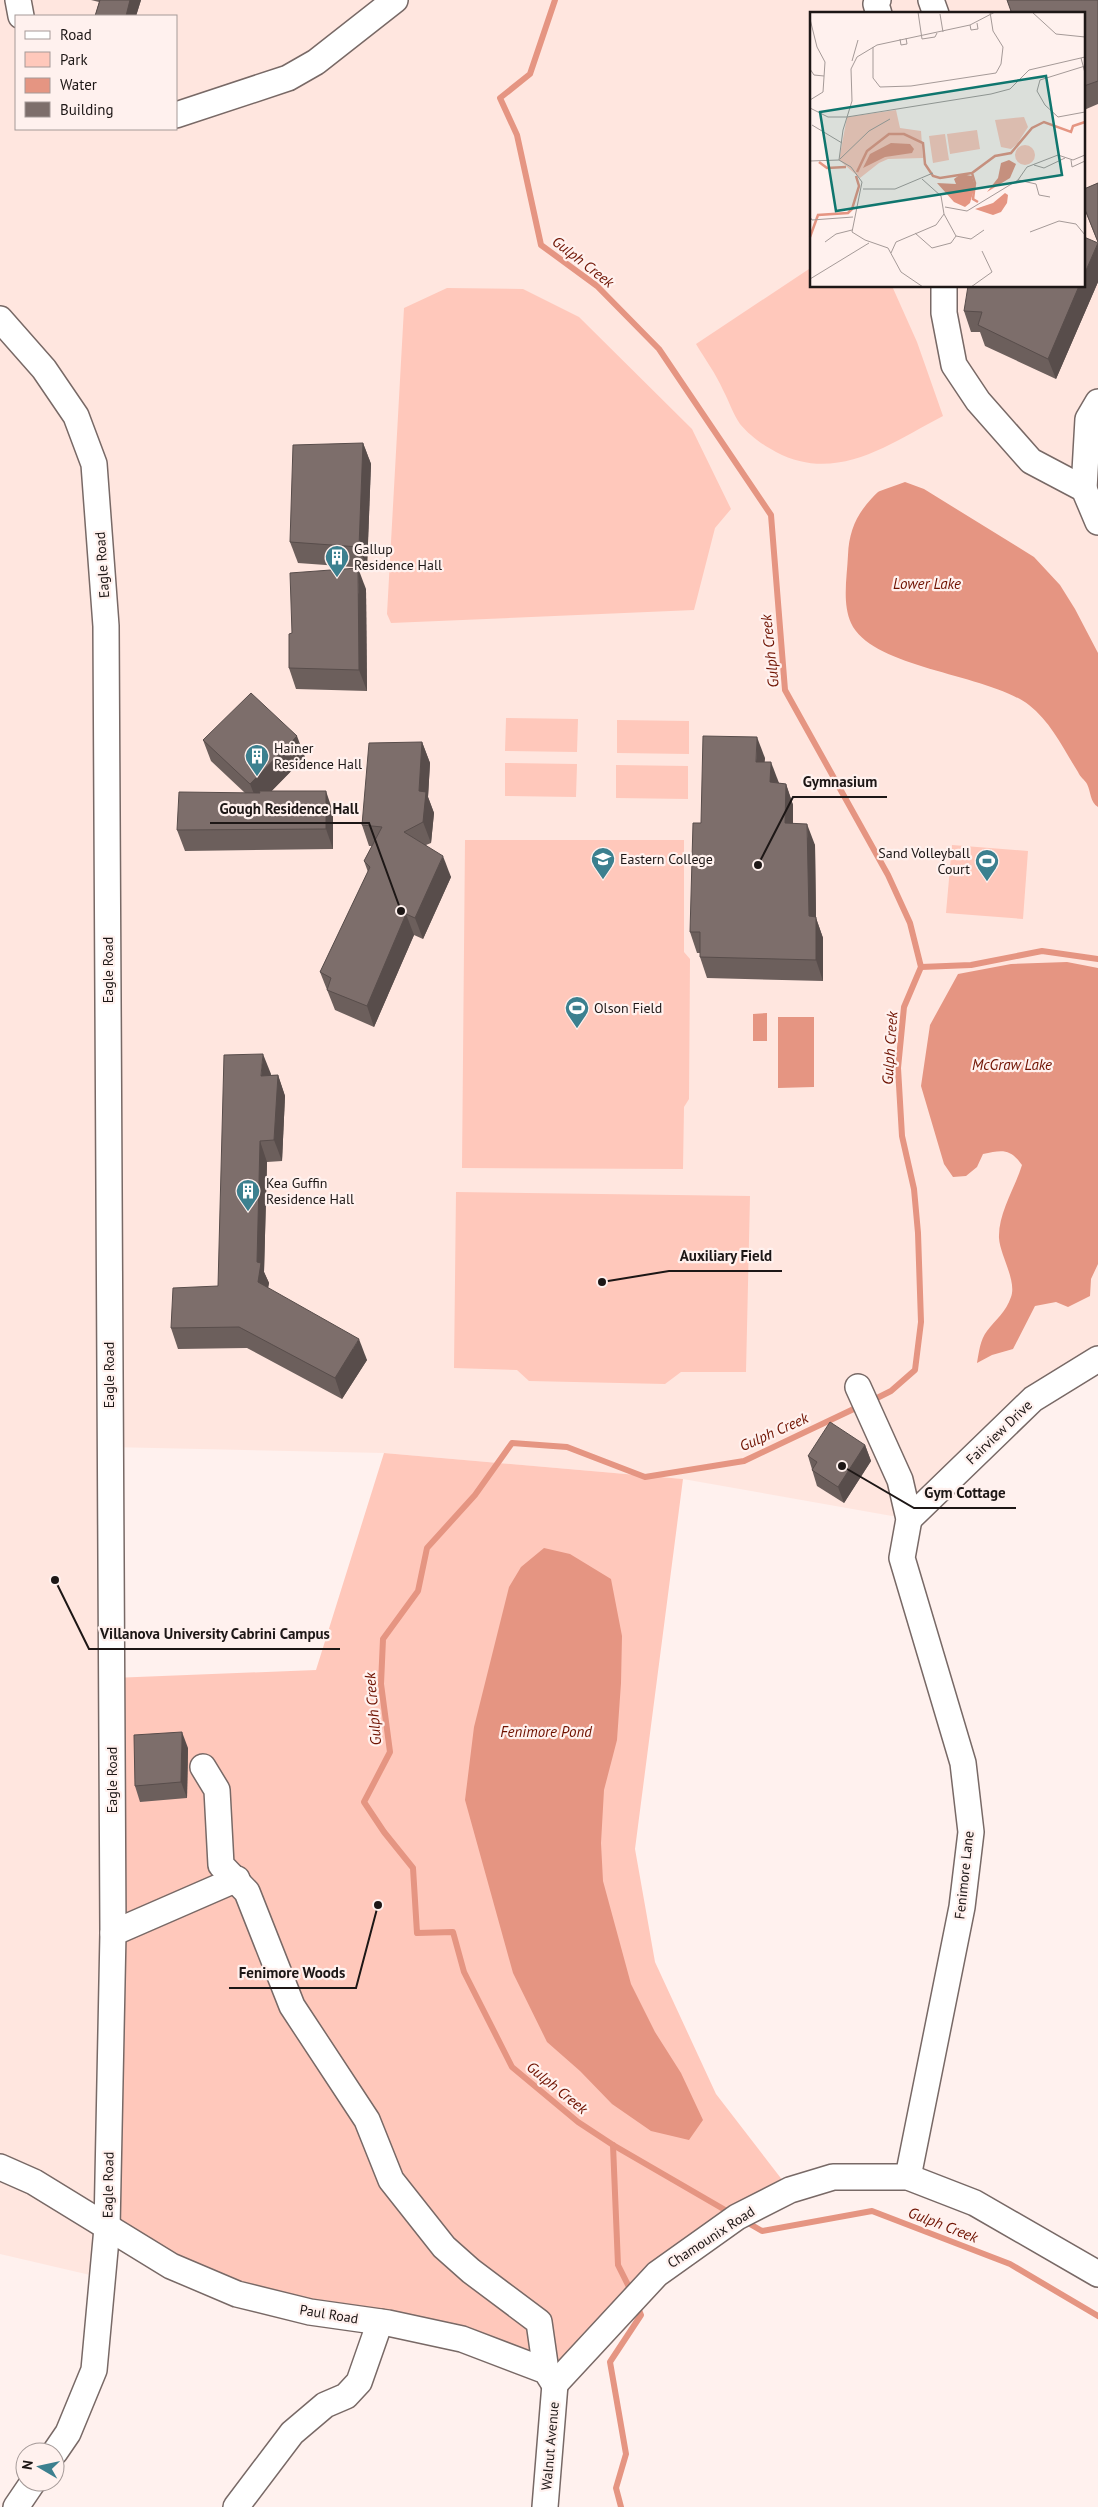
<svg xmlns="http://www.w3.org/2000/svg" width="1098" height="2507" font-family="'PT Sans',sans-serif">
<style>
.built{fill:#ffe6df;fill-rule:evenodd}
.green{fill:#ffc8bb}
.water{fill:#e59582}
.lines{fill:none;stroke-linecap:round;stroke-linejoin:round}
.stream{stroke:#e59582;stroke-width:6}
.minor-casing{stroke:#786966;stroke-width:28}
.minor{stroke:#fff;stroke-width:25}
.wall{fill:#6c5f5c}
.shaded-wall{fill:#584d4b}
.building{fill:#7d6e6b;stroke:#584d4b}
.labels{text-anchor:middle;stroke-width:4.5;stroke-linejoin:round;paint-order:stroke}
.poi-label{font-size:14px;fill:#1d1716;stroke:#fff1ee;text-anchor:start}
.street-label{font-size:14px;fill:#1d1716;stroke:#fff1ee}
.water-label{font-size:15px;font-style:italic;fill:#6f1200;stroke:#fff1ee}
.inset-river{fill:none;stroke:#e59582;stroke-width:2.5}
.inset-road{fill:none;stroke:#a59a98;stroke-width:1}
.view{fill:#0f766e;fill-opacity:0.15;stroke:#0f766e;stroke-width:2.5}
.inset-edge{fill:none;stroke:#1d1716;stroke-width:2.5}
.leader{fill:none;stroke:#1d1716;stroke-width:2}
.callout-dot{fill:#1d1716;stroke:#fff1ee;stroke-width:2}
.callout-label{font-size:15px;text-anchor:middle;font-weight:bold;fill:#1d1716;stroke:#fff1ee;stroke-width:4.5;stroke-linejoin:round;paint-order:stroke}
</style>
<rect width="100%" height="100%" fill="#fff1ee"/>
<path class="built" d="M 0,0 L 1098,0 L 1098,1359 L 909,1519 L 683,1479 L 384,1453 L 110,1447 L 103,2278 L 0,2254 ZM 812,14 L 1084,14 L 1084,286 L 812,286 ZM 16,16 L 176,16 L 176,129 L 16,129 Z"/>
<g class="green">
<path d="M 812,267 L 812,286 L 892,286 L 917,342 L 943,416 C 889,444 837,484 776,452 C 764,446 749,435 740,424 C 733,414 729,401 723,390 C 716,374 705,359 696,344 Z"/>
<path d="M 447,288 L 523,289 L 579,317 L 692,429 L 731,509 L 715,528 L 694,610 L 391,623 L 387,614 L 404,308 Z"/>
<path d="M 506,718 L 578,719 L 577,752 L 505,751 Z"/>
<path d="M 617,720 L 689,721 L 689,754 L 617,753 Z"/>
<path d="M 505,763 L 577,764 L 576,797 L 505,796 Z"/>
<path d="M 616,765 L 688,766 L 688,799 L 616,798 Z"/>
<path d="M 465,840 L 684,840 L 684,952 L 690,959 L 689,1099 L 684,1107 L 683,1169 L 462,1168 Z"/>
<path d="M 952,845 L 1028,851 L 1023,919 L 946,913 Z"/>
<path d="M 456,1192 L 750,1196 L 746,1372 L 681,1372 L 665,1384 L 529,1381 L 517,1370 L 454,1368 Z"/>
<path d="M 384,1453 L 683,1479 L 635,1849 L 655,1962 L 716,2094 L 790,2190 L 737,2217 L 555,2384 L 462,2339 L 310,2312 L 108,2228 L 112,1678 L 316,1670 Z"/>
</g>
<g class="water">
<path d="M 905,482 L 924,489 L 1034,557 L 1060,585 L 1075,609 L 1098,653 L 1098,807 C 1090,802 1091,792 1087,784 C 1085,780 1080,777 1078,772 C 1064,750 1051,722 1029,705 C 986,673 872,669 851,623 C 842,603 847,577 848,555 C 849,532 856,515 872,498 C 874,496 877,492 880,491 C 888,488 897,485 905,482 Z"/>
<path d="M 1067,962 L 1098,968 L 1098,1264 L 1091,1279 L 1090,1296 L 1068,1307 L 1056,1302 L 1035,1306 L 1013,1349 L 992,1355 L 977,1363 C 979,1352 980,1340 987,1331 C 996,1319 1006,1312 1011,1297 C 1017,1281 1000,1255 999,1238 C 998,1213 1015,1188 1022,1165 C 1010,1148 1002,1150 983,1154 L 977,1167 L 966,1176 L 953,1177 L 944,1164 L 921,1086 L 930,1025 L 958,974 L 1011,964 Z"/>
<path d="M 767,1013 L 767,1041 L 753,1041 L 753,1014 Z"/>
<path d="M 778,1017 L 814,1017 L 814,1087 L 778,1088 Z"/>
<path d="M 544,1548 L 570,1554 L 611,1579 L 622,1636 L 621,1683 L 617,1740 L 604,1790 L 601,1843 L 603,1881 L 631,1984 L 655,2032 L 681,2073 L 703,2120 L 689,2140 L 651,2131 L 612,2104 L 580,2071 L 547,2042 L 513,1973 L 465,1800 L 474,1727 L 509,1587 L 521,1567 Z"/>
</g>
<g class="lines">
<g class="stream">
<path d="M 555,0 L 530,74 L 500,98 L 517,135 L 541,245 L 597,286 L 659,349 L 771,515 L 785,690 L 888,875 L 910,923 L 921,967 L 904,1007 L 898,1068 L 902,1136 L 914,1189 L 918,1233 L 921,1322 L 915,1370 L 891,1391 L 869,1402"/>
<path d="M 921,967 L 971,965 L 1042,951 L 1098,959"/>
<path d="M 613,2145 L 618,2265 L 632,2293"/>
<path d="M 732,2214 L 613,2145 L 578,2122 L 512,2067 L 464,1972 L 453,1932 L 417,1933 L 413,1868 L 384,1832 L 364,1802 L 390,1752 L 381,1684 L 383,1639 L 418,1591 L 427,1548 L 475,1495 L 512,1443 L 567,1447 L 645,1477 L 744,1461 L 860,1406"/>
<path d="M 743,2220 L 762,2231 L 872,2211 L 1010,2264 L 1098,2316"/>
<path d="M 621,2507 L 616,2488 L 626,2454 L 610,2362 L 641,2315 L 637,2305"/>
</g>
<g class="minor-casing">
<g id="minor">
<path d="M 18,0 L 21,16"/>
<path d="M 878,0 L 876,4 L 879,14"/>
<path d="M 931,0 L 936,14"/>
<path d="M 176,115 L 288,78 L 316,62 L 395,0"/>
<path d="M 944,286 L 944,313 L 954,365 L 978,401 L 1031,461 L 1084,489 L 1098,522"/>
<path d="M 0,319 L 44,369 L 76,416 L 94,464 L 106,626 L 113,1933 L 107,2228 L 94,2370 L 68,2433 L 55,2452"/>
<path d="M 1084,489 L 1088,419 L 1098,402"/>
<path d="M 858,1387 L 900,1480 L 909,1519 L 902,1558 L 963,1763 L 971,1832 L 962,1907 L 908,2177"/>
<path d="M 909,1519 L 1033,1399 L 1098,1359"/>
<path d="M 203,1767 L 217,1790 L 221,1865 L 247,1892 L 292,2006 L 367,2120 L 391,2180 L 444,2247 L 471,2271 L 539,2322 L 546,2371"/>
<path d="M 113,1933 L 237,1879"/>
<path d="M 0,2167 L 34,2182 L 171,2266 L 237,2294 L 310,2312 L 388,2323 L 462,2339 L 546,2371 L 553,2382"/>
<path d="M 555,2384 L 657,2274 L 737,2217 L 790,2190 L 833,2177 L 908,2177 L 975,2203 L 1098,2274"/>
<path d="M 16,2507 L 33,2482"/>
<path d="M 236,2507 L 292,2433 L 325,2405 L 346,2396 L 359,2382 L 380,2322"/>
<path d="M 545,2507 L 555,2384"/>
</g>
</g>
<use href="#minor" class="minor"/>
</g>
<g class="wall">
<path d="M 91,0 L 141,0 L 136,16 L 95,16 L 99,2 Z"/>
<path d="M 1007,0 L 1098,0 L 1098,104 L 1084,110 L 1084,14 L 1012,14 Z"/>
<path d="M 1098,183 L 1098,282 L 1056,379 L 985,346 L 980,332 L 971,332 L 964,311 L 1098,243 L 1084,208 L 1084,189 Z"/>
<path d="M 363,443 L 371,464 L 367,568 L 298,563 L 290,542 Z"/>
<path d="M 366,589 L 367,691 L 296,689 L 289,668 L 292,633 Z"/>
<path d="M 203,740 L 305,757 L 271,791 L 333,812 L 333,849 L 185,851 L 177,830 L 245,793 L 211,761 Z"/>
<path d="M 422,742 L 430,763 L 428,797 L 434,813 L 431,843 L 426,845 L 451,877 L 423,939 L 414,935 L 374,1027 L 335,1010 L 320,972 L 368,872 L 364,861 L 372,846 L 369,846 L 362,825 Z"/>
<path d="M 765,758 L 764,762 L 779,783 L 786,784 L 793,805 L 793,823 L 815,845 L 816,918 L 823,938 L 823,981 L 707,978 L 700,957 L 700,953 L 697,953 L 690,932 L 701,823 Z"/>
<path d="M 271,1074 L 270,1075 L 278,1075 L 285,1096 L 282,1161 L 267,1162 L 264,1272 L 269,1283 L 268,1288 L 367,1360 L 342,1399 L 247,1348 L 178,1349 L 171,1328 L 218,1286 Z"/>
<path d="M 865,1445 L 871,1461 L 844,1503 L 817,1486 L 808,1456 Z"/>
<path d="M 188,1748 L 187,1798 L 140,1802 L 135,1786 Z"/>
</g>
<g class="shaded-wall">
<path d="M 130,0 L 141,0 L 136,16 L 126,16 Z"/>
<path d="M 1098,244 L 1098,282 L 1056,379 L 1048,359 L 1079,286 L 1084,286 L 1084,275 Z"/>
<path d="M 363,443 L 371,464 L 367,568 L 359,547 Z"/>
<path d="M 358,568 L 366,589 L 367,691 L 359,670 Z"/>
<path d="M 297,736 L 305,757 L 263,800 L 259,791 L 262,800 L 258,804 L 250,784 Z"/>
<path d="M 757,737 L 765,758 L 763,782 L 756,762 Z"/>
<path d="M 422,742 L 430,763 L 428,797 L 434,813 L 431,843 L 423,822 L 419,791 Z"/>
<path d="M 771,762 L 779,783 L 770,782 Z"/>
<path d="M 786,784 L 793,805 L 793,844 L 785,823 Z"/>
<path d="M 326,791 L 333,812 L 333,849 L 326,829 Z"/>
<path d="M 807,824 L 815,845 L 816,918 L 823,938 L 823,981 L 816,960 L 809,916 Z"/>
<path d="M 443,856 L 451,877 L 423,939 L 415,918 Z"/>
<path d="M 406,914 L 414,935 L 374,1027 L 367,1006 Z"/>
<path d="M 263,1054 L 271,1074 L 268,1096 L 261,1076 Z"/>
<path d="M 278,1075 L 285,1096 L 282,1161 L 274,1140 Z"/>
<path d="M 260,1141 L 267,1162 L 264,1272 L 269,1283 L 265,1303 L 258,1282 L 257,1262 Z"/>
<path d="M 359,1339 L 367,1360 L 342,1399 L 335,1378 Z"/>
<path d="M 865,1445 L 871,1461 L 844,1503 L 838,1487 Z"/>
<path d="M 182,1732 L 188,1748 L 187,1798 L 181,1782 Z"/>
</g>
<g class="building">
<path d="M 100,0 L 130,0 L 126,16 L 95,16 Z"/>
<path d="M 1007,0 L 1098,0 L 1098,81 L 1084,86 L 1084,14 L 1012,14 Z"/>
<path d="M 1098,183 L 1098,242 L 1084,207 L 1084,189 Z"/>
<path d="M 1084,237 L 1098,243 L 1084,275 Z"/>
<path d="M 968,286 L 1079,286 L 1048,359 L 978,325 L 982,312 L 964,311 Z"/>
<path d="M 363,443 L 359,547 L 290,542 L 293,445 Z"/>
<path d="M 358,568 L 359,670 L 289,668 L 289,634 L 292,633 L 290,573 Z"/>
<path d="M 251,693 L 297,736 L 250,784 L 203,740 Z"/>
<path d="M 703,736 L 757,737 L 756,762 L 771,762 L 770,782 L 786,784 L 785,823 L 807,824 L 809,916 L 816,917 L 816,960 L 700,957 L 700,932 L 690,932 L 693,823 L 701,823 Z"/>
<path d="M 422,742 L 419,791 L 426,792 L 423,822 L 404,832 L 443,856 L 415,918 L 406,914 L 367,1006 L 327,990 L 331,978 L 320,972 L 370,867 L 364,861 L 382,827 L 362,825 L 369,743 Z"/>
<path d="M 259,791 L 326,791 L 326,829 L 177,830 L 179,792 L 260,793 Z"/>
<path d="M 263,1054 L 261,1076 L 278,1075 L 274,1140 L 260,1141 L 257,1262 L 261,1263 L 258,1282 L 359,1339 L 335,1378 L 239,1327 L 171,1328 L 173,1288 L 218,1286 L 224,1055 Z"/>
<path d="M 830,1422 L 865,1445 L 838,1487 L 812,1470 L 817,1462 L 808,1456 Z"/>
<path d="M 182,1732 L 181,1782 L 135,1786 L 134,1735 Z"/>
</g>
<defs>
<g id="building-pin" transform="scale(1.25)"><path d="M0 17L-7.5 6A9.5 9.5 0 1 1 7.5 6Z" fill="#3c808f" stroke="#fff1ee"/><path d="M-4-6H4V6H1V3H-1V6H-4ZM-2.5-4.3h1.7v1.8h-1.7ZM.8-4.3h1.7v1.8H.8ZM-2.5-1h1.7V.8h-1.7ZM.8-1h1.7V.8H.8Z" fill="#fff"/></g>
<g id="school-pin" transform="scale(1.25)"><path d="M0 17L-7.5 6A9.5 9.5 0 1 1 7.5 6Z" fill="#3c808f" stroke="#fff1ee"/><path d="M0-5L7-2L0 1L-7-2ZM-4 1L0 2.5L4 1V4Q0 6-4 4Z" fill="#fff"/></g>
<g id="stadium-pin" transform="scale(1.25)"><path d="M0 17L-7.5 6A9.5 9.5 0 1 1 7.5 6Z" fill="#3c808f" stroke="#fff1ee"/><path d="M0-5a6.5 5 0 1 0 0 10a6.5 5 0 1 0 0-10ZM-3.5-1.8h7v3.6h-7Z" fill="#fff"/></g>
</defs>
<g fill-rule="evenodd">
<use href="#building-pin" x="337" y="557"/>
<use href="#building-pin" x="257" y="756"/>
<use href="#school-pin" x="603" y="859"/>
<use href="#stadium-pin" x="987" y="861"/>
<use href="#stadium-pin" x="577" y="1008"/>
<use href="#building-pin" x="248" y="1191"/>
</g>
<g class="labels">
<g class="poi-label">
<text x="354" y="554">Gallup<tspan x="354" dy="16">Residence Hall</tspan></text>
<text x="274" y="753">Hainer<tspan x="274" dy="16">Residence Hall</tspan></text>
<text x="970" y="858" text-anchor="end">Sand Volleyball<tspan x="970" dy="16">Court</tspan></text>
<text x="620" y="864">Eastern College</text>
<text x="594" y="1013">Olson Field</text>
<text x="266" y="1188">Kea Guffin<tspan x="266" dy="16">Residence Hall</tspan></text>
</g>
<g class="street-label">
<text transform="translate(102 565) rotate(-94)" y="5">Eagle Road</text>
<text transform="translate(108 970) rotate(-90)" y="5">Eagle Road</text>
<text transform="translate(109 1375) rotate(-90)" y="5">Eagle Road</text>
<text transform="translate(999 1432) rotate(-44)" y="5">Fairview Drive</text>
<text transform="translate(112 1780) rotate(-90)" y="5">Eagle Road</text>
<text transform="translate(964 1875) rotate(-84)" y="5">Fenimore Lane</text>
<text transform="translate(108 2185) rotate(-89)" y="5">Eagle Road</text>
<text transform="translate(711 2237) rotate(-33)" y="5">Chamounix Road</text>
<text transform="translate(329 2314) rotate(9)" y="5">Paul Road</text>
<text transform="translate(550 2446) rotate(-85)" y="5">Walnut Avenue</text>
</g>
<g class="water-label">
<text transform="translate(583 262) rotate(38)" y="5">Gulph Creek</text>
<text x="927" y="589">Lower Lake</text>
<text transform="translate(770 651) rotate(-96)" y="5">Gulph Creek</text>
<text transform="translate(890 1048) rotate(-86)" y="5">Gulph Creek</text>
<text x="1012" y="1070">McGraw Lake</text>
<text transform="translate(774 1432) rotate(-24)" y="5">Gulph Creek</text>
<text transform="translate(373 1709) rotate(-95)" y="5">Gulph Creek</text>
<text x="546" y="1737">Fenimore Pond</text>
<text transform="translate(557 2088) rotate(39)" y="5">Gulph Creek</text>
<text transform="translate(943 2225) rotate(21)" y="5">Gulph Creek</text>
</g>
</g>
<g transform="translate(810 12)">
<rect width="275" height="275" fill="#fff1ee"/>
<path d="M 86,98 L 90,116 L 111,119 L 113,146 L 78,147 L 69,151 L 50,166 L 29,148 L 37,105 ZM 214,105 L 218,115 L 207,132 L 201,137 L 191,135 L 185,108 ZM 167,118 L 170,137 L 140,142 L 137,122 ZM 135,122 L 139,148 L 123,151 L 119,124 ZM205 143a10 10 0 1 1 20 0a10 10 0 1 1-20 0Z" fill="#ffc8bb"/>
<path d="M 81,131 L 100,132 L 104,137 L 102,141 L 75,145 L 53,156 L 60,142 ZM 199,148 L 206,152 L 200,166 L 177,180 L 188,166 L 191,151 ZM 151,162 L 162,164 L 165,174 L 160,191 L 155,195 L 144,190 L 127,171 L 146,172 L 144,167 ZM 195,181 L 198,183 L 197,191 L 191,200 L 183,203 L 165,197 L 183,191 Z" fill="#e59582"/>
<path class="inset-river" d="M 9,150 L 17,156 L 36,155M 47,160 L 57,139 L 79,122 L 94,122 L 113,131 L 115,152 L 123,164 L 130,166 L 162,161 L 185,144 L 201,141 L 222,116 L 234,110 L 261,120 L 263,114 L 275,110M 162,161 L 165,171 L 163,187 L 168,190M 0,225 L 8,203 L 38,201 L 42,197 L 49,174 L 46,164"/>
<path class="inset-road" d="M 108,0 L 112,27 L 125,25 L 127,21M 222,0 L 246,22 L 275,25M 130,2 L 133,20M 0,7 L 7,35 L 15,50 L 13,80 L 0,88M 160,13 L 161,18 L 168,17 L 167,11M 90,27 L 91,33 L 97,32 L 96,26M 63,35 L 63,66 L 70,75 L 101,74 L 186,61 L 191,52 L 193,35 L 183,19 L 180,0M 271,46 L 275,61M 42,49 L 48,28M 275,54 L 230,68 L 227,79 L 235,93 L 248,105 L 275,100M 0,57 L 4,63 L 14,64M 0,96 L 18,105 L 37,105 L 181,82 L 200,77 L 219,58 L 275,45M 2,113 L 32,131M 30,147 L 59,119 L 80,107M 29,148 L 33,118 L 42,89 L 41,57 L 47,45 L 67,33 L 160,13 L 185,0M 29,148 L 41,155 L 52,170 L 42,220 L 55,228 L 78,236 L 91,260 L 113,275M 261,148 L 262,155 L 275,149M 0,149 L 29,148M 224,153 L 234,156 L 255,146M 208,168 L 226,172 L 229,183 L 240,185M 53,177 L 85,177 L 123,161M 135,195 L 157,199 L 208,168 L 217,155 L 248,143 L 263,148 L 275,143M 0,205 L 2,208 L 43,205M 220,220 L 249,209 L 266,212 L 275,223M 105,221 L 122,236 L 141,231 L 146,224 L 134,202M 146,224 L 161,227 L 174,218M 15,230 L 26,222 L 42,218M 81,241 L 86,230 L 126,213 L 134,202 L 131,184 L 112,167M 0,267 L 59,231M 161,275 L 182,260 L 172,239"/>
<path class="view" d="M 236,64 L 252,163 L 26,199 L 10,100 Z"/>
<rect width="275" height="275" class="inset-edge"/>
</g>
<path class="leader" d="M758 865L793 797H887M401 911L369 823H210M602 1282L669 1271H782M842 1466L914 1508H1016M55 1580L89 1649H340M378 1905L356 1988H229"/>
<g class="callout-dot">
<circle cx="758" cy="865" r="5"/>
<circle cx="401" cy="911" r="5"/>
<circle cx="602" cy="1282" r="5"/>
<circle cx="842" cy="1466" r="5"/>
<circle cx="55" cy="1580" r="5"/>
<circle cx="378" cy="1905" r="5"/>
</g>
<g class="callout-label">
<text x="840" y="787">Gymnasium</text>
<text x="289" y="814">Gough Residence Hall</text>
<text x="726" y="1261">Auxiliary Field</text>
<text x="965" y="1498">Gym Cottage</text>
<text x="215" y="1639">Villanova University Cabrini Campus</text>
<text x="292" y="1978">Fenimore Woods</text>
</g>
<rect x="15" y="15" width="162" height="115" fill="#fff1ee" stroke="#a59a98"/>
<rect x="25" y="31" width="25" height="8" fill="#ffffff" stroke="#a59a98"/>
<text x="60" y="40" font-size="15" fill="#1d1716">Road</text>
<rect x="25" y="52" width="25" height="15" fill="#ffc8bb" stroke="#a59a98"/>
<text x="60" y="65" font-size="15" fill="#1d1716">Park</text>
<rect x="25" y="78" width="25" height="15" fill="#e59582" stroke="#a59a98"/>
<text x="60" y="90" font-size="15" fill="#1d1716">Water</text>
<rect x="25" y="102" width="25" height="15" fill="#7d6e6b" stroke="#a59a98"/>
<text x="60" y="115" font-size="15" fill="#1d1716">Building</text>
<g transform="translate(40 2467) rotate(279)"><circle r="24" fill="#fff1ee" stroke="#a59a98"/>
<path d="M0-4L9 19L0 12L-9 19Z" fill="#3c808f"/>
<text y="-8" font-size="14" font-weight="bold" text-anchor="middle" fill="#1d1716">N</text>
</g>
</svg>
